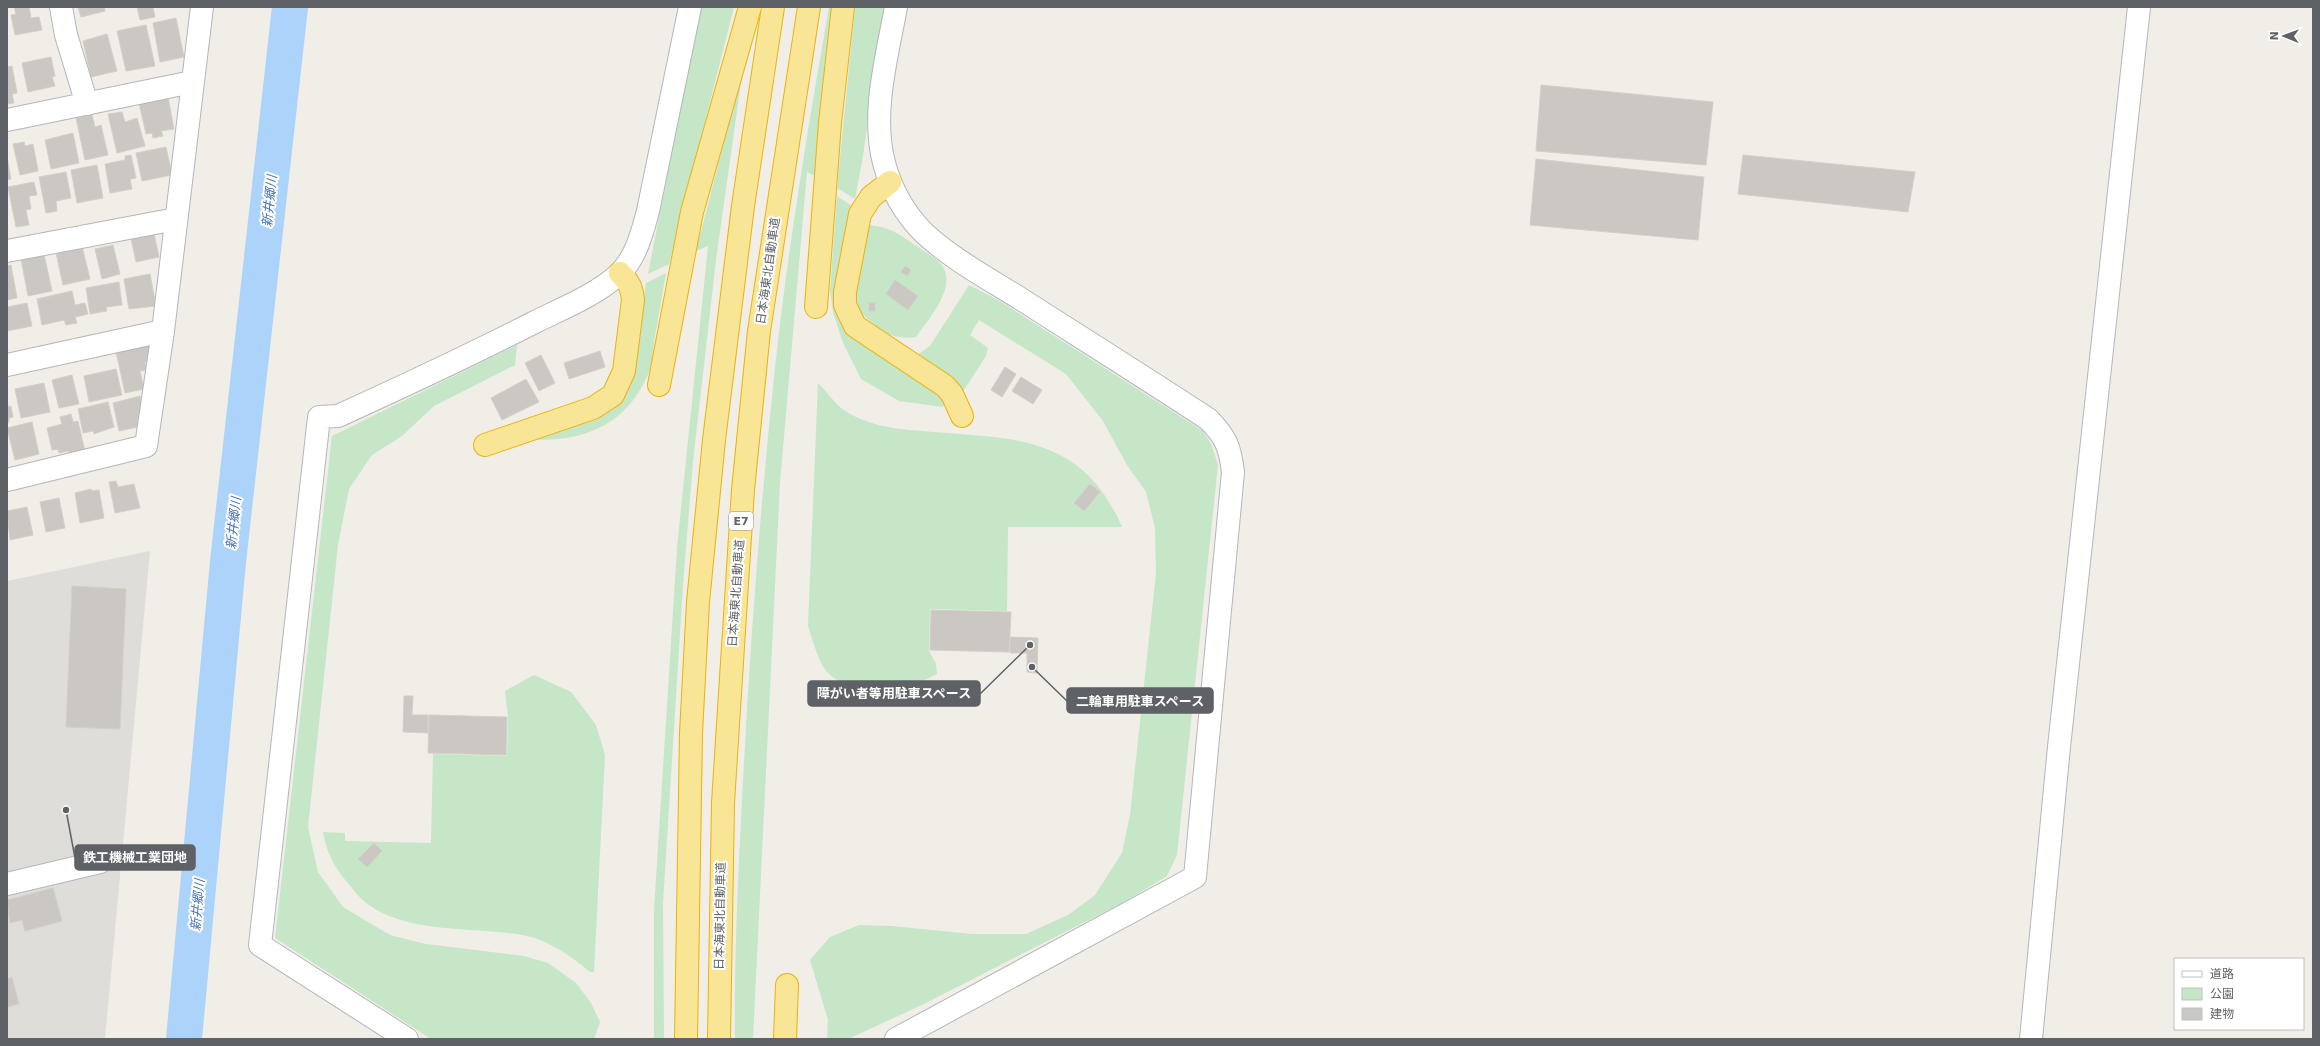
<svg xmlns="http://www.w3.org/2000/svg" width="2320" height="1046" font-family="'DejaVu Sans','Noto Sans JP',sans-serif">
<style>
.industrial{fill:#dfddd9}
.green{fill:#c5e6c7}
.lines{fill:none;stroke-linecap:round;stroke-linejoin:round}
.river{stroke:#acd4fb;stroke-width:36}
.building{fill:#cbc8c4;stroke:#d4d0c5}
.minor-casing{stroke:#b4b6bb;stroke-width:24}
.highway-casing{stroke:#ecb20b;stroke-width:24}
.minor{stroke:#fff;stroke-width:22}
.highway{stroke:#f8e595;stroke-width:22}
.labels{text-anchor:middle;stroke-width:4;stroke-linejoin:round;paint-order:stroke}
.shield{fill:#fff;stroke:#8e9094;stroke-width:1}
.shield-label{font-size:11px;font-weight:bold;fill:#5e6166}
.street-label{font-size:12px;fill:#5e6166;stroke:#fff}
.water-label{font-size:13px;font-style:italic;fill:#4874ae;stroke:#fff}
.leader{fill:none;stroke:#5e6166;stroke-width:1.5}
.callout-dot{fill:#5e6166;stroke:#fff;stroke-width:1.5}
.callout{fill:#5e6166;stroke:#5e6166;stroke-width:1.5}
.callout-label{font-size:13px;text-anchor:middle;font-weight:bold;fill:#fff}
</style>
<rect width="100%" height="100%" fill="#f0eee7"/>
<path class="industrial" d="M 150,551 L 105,1039 L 7,1039 L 7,581 Z"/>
<g class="green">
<path d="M 700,7 L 734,7 L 669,264 L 648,274 Z"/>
<path d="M 829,7 L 833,7 L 815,176 L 807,172 L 780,483 L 753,1039 L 735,1039 C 734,947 739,855 744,763 C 751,631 761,499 775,368 C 788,247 808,127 829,7 Z"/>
<path d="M 855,7 L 884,7 L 863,156 L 855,199 L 837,188 Z"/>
<path d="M 743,68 L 716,260 L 693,461 L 683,585 L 663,903 L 664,1039 L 654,1039 L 654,910 L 677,548 L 708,246 L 696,251 Z"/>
<path d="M 837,196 L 852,206 L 835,300 L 931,383 L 945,401 L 943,407 L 899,401 L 861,379 L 843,343 L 833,312 L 830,290 Z"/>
<path d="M 868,225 C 888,226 899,234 915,245 C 922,250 931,255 938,261 C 962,283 928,319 916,337 C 888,341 877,327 858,310 L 855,292 Z"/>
<path d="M 666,273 C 662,296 658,319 654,342 C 653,351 652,363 649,372 C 627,425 586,441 532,440 C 555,431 599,421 617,406 C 639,389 641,311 646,283 Z"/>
<path d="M 969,285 L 998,300 L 1203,431 L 1212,446 L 1218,465 L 1177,855 L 1167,876 L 1126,901 L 924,1004 L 848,1039 L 827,1039 L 828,1020 L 810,960 L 830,937 L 859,925 L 892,926 L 972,934 L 1026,934 L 1068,915 L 1095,895 L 1122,853 L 1130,815 L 1156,573 L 1155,528 L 1146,492 L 1127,465 L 1103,421 L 1066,374 L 979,320 L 970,335 L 988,348 L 986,356 L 964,390 L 916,356 L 930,346 Z"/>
<path d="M 517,345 L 515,365 L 434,406 L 402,436 L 372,455 L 349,489 L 338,545 L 308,827 L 318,872 L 343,907 L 390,935 L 426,944 L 524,956 L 548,963 L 576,983 L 591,1003 L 600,1022 L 594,1039 L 431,1039 L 275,938 L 332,436 Z"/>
<path d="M 818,383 C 826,391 833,401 841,408 C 864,425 894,429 921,431 C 1010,439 1081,432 1122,527 L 1008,527 L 1007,611 L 930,609 L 929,651 L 936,664 L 937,674 C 926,679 914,686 903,689 C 882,694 845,689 829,674 C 818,663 813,640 808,626 Z"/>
<path d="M 534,675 L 571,692 L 596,725 L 605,755 L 594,972 L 590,972 C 572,957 550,941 527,936 C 478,926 411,935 369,905 C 360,899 353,889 346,881 C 334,866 326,851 323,832 L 345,833 L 345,841 L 431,843 L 433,754 L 507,756 L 508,717 L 505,691 Z"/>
</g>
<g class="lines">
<path class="river" d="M 184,1039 L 228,562 L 290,7"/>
</g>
<g class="building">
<path d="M 14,7 L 29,7 L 31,18 L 39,17 L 42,30 L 15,35 L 11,15 L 16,14 Z"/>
<path d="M 78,7 L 104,7 L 105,11 L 81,17 Z"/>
<path d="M 137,7 L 156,7 L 153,8 L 155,17 L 140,20 Z"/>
<path d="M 176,18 L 184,57 L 160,62 L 153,23 Z"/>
<path d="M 146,25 L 155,66 L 126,71 L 117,31 Z"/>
<path d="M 107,34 L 117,71 L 91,77 L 83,41 Z"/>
<path d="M 51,57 L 55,76 L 52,77 L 55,86 L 28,92 L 22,63 Z"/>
<path d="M 12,66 L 17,93 L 12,94 L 14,103 L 7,104 L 7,67 Z"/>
<path d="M 1541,85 L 1713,102 L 1706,165 L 1536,151 Z"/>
<path d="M 168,97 L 174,129 L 161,131 L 163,136 L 153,138 L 152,133 L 146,134 L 139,103 Z"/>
<path d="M 122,112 L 125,122 L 137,118 L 145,146 L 117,153 L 108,114 Z"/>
<path d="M 92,115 L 95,127 L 101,125 L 108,155 L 85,160 L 76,118 Z"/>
<path d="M 73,133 L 79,163 L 51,169 L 45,140 Z"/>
<path d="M 24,142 L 25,146 L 33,144 L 38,171 L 20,175 L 13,144 Z"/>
<path d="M 166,147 L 172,175 L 142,181 L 136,153 Z"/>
<path d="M 131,155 L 136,178 L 130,179 L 132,189 L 110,193 L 105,164 L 125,160 L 125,156 Z"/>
<path d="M 1743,155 L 1915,172 L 1908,212 L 1738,194 Z"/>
<path d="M 7,157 L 11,179 L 7,180 Z"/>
<path d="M 1536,159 L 1704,177 L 1698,240 L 1530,225 Z"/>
<path d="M 97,165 L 103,198 L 77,203 L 71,170 Z"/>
<path d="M 66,172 L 71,198 L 56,201 L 57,211 L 46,213 L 39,177 Z"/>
<path d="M 34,182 L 37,195 L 29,196 L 31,209 L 26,210 L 29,225 L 16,227 L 8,187 Z"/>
<path d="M 152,224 L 159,257 L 136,262 L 129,229 Z"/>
<path d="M 81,242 L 90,279 L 63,285 L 55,248 Z"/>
<path d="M 113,245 L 120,274 L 102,279 L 95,249 Z"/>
<path d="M 44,254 L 52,291 L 28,296 L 21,259 Z"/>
<path d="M 11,265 L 17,298 L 7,300 L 7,266 Z"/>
<path d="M 905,266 L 911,270 L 907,276 L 901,272 Z"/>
<path d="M 150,274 L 156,306 L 129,309 L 124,279 Z"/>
<path d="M 895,280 L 918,296 L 908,310 L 886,294 Z"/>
<path d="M 119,282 L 122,305 L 106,307 L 107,311 L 90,314 L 86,288 Z"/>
<path d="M 72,291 L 75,305 L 85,303 L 88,314 L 75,317 L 77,323 L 66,325 L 64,320 L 42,325 L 37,299 Z"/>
<path d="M 27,303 L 32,326 L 7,331 L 7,307 Z"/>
<rect x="869" y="303" width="6" height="8"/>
<path d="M 150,344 L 154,360 L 145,362 L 146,370 L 140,371 L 144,389 L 125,393 L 116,352 Z"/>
<path d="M 600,351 L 605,367 L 569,379 L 564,363 Z"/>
<path d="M 541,355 L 555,383 L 539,391 L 525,363 Z"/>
<path d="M 1005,367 L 1016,374 L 1002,397 L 991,390 Z"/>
<path d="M 116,369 L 122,395 L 89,402 L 84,376 Z"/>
<path d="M 72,375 L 79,404 L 59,408 L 52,380 Z"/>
<path d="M 1021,377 L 1042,390 L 1033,404 L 1012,391 Z"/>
<path d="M 526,379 L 539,402 L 502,420 L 491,398 Z"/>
<path d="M 44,383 L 50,412 L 21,418 L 15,389 Z"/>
<path d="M 140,396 L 147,425 L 119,431 L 113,403 Z"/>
<path d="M 108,402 L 114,427 L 94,434 L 93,431 L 83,433 L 78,409 Z"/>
<path d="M 11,406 L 13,417 L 9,418 L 9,422 L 7,422 L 7,407 Z"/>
<path d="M 71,414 L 73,422 L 78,421 L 86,456 L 71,460 L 69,451 L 59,453 L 58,449 L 52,450 L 47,428 L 62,424 L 60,417 Z"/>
<path d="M 32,422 L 39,454 L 15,460 L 7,428 Z"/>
<path d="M 116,481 L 118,487 L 134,484 L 140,508 L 115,513 L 109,482 Z"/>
<path d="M 1090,484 L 1100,492 L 1084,511 L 1074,503 Z"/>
<path d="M 91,489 L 92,491 L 99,490 L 104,518 L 80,523 L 75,493 Z"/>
<path d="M 59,498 L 65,528 L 46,532 L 40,502 Z"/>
<path d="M 27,507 L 33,535 L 10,540 L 7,511 Z"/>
<path d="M 72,586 L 126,589 L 120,729 L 66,727 Z"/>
<path d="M 931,610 L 1011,612 L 1009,652 L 930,650 Z"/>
<path d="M 1010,637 L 1038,638 L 1037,673 L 1027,672 L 1027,653 L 1010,653 Z"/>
<path d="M 404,696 L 413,696 L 412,715 L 428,715 L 428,733 L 403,732 Z"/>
<path d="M 429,715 L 507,717 L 506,755 L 428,753 Z"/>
<path d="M 374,843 L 382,851 L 367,867 L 358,859 Z"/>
<path d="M 53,888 L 62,921 L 25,931 L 22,920 L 10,923 L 7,900 Z"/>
<path d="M 12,977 L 19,1004 L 7,1007 L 7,979 Z"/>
</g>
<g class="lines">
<g class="minor-casing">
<g id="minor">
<path d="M 61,7 L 66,35 L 87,104"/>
<path d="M 896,7 C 887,57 871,113 884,163 C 891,189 905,214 924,233 C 953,260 991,280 1024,301 C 1085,340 1147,379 1208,419 C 1226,437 1230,447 1233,472 L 1195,877 L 896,1039"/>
<path d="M 7,120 L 192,82"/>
<path d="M 7,251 L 176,219"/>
<path d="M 7,365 L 163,331"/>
<path d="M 7,480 L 146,446 L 163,331 L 202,7"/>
<path d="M 7,884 L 100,862"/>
<path d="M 407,1039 L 260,945 L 319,417 L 338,416 C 404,386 470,355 535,322 C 563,308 596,295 619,274 C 636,258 642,233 648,211 L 690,7"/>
<path d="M 2031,1039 L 2059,747 L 2139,7"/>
</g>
</g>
<g class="highway-casing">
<g id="highway">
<path d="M 890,182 L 871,197 L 860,214 L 845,292 L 845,305 L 855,326 L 945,386 L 952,394 L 962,416"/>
<path d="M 816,307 L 830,123 L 843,7"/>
<path d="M 659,385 L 692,212 L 750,7"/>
<path d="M 485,445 L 593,408 L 613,395 L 624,371 L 633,300 C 632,288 629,282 620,273"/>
<path d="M 686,1039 L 691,733 L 698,602 L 714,440 L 743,206 L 773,7"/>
<path d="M 719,1039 L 723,803 L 743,490 L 759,331 L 809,7"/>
<path d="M 785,1039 L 787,985"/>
</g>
</g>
<use href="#minor" class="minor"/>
<use href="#highway" class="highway"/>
</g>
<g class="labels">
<rect class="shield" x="729" y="512" width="24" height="18" rx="3"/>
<g class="shield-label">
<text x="741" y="525">E7</text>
</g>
<g class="street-label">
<text transform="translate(768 271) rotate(-82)" y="4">日本海東北自動車道</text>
<text transform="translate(736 593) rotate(-86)" y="4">日本海東北自動車道</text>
<text transform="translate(720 916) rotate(-89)" y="4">日本海東北自動車道</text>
</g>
<g class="water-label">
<text transform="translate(269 201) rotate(-84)" y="5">新井郷川</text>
<text transform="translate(233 523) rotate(-84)" y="5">新井郷川</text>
<text transform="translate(197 905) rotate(-85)" y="5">新井郷川</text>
</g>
</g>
<path class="leader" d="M1030 645L980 694M1032 667L1067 701M66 810L75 858"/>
<g class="callout-dot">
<circle cx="1030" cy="645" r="4"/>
<circle cx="1032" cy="667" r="4"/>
<circle cx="66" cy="810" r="4"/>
</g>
<g class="callout">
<rect x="808" y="681" width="172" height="25" rx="4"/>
<rect x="1067" y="688" width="146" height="25" rx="4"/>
<rect x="75" y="845" width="120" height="25" rx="4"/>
</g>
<g class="callout-label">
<text x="894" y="698">障がい者等用駐車スペース</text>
<text x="1140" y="706">二輪車用駐車スペース</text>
<text x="135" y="862">鉄工機械工業団地</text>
</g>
<rect width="2320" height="1046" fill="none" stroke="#5e6166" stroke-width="16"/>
<rect x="2174" y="958" width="130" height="72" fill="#ffffff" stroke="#bfc0c2"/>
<rect x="2182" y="971" width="20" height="6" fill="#ffffff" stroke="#bfc0c2"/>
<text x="2210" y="978" font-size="12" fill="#5e6166">道路</text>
<rect x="2182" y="988" width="20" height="12" fill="#c5e6c7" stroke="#bfc0c2"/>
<text x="2210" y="998" font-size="12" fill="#5e6166">公園</text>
<rect x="2182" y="1008" width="20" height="12" fill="#cbc8c4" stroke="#bfc0c2"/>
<text x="2210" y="1018" font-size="12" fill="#5e6166">建物</text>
<g transform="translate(2284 36) rotate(271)" stroke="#ffffff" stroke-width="3" paint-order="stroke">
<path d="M0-3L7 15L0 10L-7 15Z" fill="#5e6166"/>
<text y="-6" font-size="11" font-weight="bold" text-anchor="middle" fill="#5e6166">N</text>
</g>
</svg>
